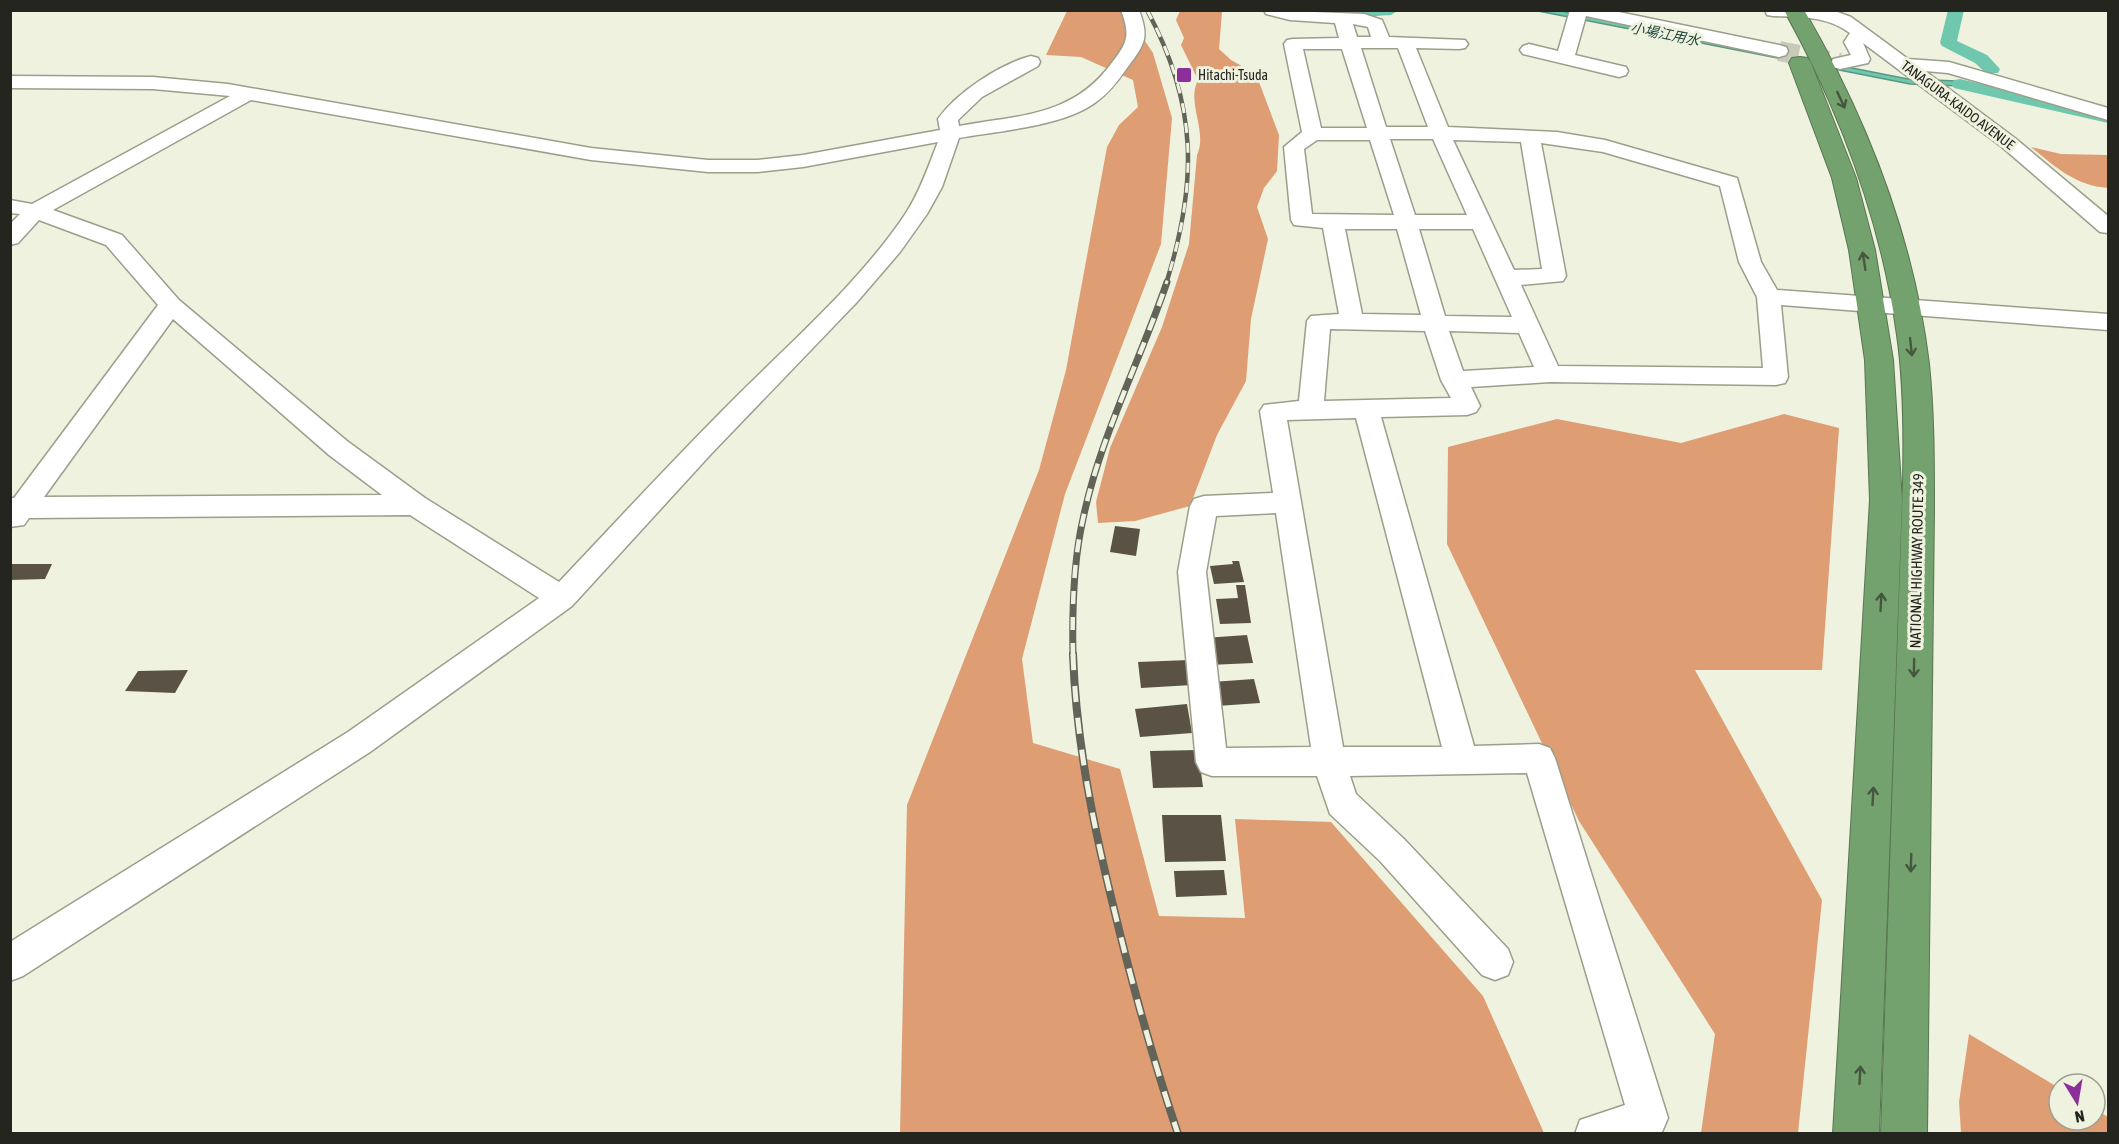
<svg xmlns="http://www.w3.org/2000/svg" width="2119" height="1144" font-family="'Asap Condensed','Noto Sans JP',sans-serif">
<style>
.forest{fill:#df9d74}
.water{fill:#6fc8ad;stroke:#599782;stroke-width:1.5}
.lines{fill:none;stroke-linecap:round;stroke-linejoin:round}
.canal{fill:#6fc8ad;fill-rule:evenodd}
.building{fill:#5a5244}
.minor-tunnel{stroke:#c7c9b9;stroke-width:20;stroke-dasharray:20 10;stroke-linecap:butt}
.minor-casing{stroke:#9c9e8c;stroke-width:3}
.highway-casing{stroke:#587652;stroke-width:2}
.minor{fill:#fff;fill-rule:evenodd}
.highway{fill:#74a26e;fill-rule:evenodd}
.rail-far2-casing{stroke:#626359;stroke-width:4.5}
.rail-far1-casing{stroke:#626359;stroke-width:7}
.rail-casing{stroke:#626359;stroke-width:8}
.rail-far2{stroke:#eff2df;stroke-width:3;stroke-dasharray:10;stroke-linecap:butt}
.rail-far1{stroke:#eff2df;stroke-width:4.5;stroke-dasharray:13;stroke-linecap:butt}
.rail{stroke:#eff2df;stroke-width:5;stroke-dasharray:16;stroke-linecap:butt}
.oneway{stroke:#45573f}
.poi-dot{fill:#8d2f9a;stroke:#eff2df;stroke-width:2}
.labels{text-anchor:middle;stroke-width:6;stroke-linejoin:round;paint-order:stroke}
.far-water-label{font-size:14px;font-style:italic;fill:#224a3e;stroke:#eff2df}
.far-poi-label{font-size:14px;fill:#25251f;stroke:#eff2df;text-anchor:start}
.far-street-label{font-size:14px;fill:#25251f;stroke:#eff2df}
.street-label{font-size:15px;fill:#25251f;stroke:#eff2df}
</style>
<rect width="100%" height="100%" fill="#eff2df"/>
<g class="forest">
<path d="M 1067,11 L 1125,11 L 1153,53 L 1172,118 L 1161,244 L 1065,494 L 1022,659 L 1033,743 L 1120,769 L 1159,916 L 1245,918 L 1235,819 L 1331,822 L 1483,996 L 1544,1133 L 900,1134 L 907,805 L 1039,470 L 1066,370 L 1107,147 L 1119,125 L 1138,107 L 1133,80 L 1081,57 L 1046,55 Z"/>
<path d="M 1180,11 L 1222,12 L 1219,49 L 1231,60 L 1256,74 L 1279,135 L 1277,171 L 1264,188 L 1257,207 L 1268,239 L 1251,319 L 1246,381 L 1217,435 L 1190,506 L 1135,521 L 1098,523 L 1096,502 L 1110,448 L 1162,327 L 1189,244 L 1197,155 C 1208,131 1186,103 1198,80 L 1181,45 L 1184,38 L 1176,20 Z"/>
<path d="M 2031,147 L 2061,154 L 2108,155 L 2108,188 C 2076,186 2055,167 2031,147 Z"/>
<path d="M 1784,414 L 1839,428 L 1822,670 L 1695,670 L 1822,900 L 1798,1133 L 1701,1133 L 1715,1034 L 1579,821 L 1447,544 L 1448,447 L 1557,419 L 1681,443 Z"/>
<path d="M 1969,1034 L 2059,1088 L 2059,1120 L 2095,1120 L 2095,1109 L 2108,1117 L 2108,1133 L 1961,1133 L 1959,1102 Z"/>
</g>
<path class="water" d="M 1538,11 L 1561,11 L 1908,79 L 1957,81 L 1995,87 L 1993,92 L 1960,86 L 1910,84 Z"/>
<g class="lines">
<g class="canal">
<path d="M 1278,10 L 1399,10 L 1391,15 C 1370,16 1292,24 1278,10 Z"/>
<path d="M 1948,10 L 1964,10 L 1957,41 L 1987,55 L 2000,69 L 1998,73 L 1986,73 L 1975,63 L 1942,46 L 1940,43 Z"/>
<path d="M 1960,79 L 2108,113 L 2108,123 L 1954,88 L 1951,84 L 1954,80 Z"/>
</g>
</g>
<g class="building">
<path d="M 1115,526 L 1140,529 L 1136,556 L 1110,552 Z"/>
<path d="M 1232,561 L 1239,561 L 1244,582 L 1214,584 L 1210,566 L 1233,564 Z"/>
<path d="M 10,564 L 52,564 L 45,579 L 10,580 Z"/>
<path d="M 1236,585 L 1245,585 L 1251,623 L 1220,624 L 1216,599 L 1238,598 Z"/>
<path d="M 1247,635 L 1253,663 L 1209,665 L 1204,638 Z"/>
<path d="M 1189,660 L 1192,685 L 1141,688 L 1138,662 Z"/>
<path d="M 188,670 L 175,693 L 125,691 L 138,671 Z"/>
<path d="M 1254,679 L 1260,703 L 1217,706 L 1212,682 Z"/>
<path d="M 1187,704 L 1192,733 L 1140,737 L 1135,709 Z"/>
<path d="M 1198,750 L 1203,787 L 1153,788 L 1150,751 Z"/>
<path d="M 1162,815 L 1221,815 L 1226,861 L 1165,862 Z"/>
<path d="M 1224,870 L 1227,895 L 1176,897 L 1174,871 Z"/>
</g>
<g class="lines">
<path class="minor-tunnel" d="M 1779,51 L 1840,63"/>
<g class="minor-casing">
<g id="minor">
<path d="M 1121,10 L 1139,10 C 1150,39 1144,45 1127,68 C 1118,81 1109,93 1096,102 C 1065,126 998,131 959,138 L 942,187 L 927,214 L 900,252 L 857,302 L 711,454 L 572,606 L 370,752 L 23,976 L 10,981 L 10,942 L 348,732 L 539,598 L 410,515 L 29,518 L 24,525 L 10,527 L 10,498 L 14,498 L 158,305 L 106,245 L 39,220 L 18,243 L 10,245 L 10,224 L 20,214 L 10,213 L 10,200 L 32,204 L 230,96 L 153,89 L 10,88 L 10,76 L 153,77 L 228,84 L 591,148 L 708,160 L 758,160 L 803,155 L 940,130 L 938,119 C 956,93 1000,64 1031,56 L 1038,58 L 1040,62 L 1038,66 L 982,97 L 958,120 L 959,126 C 1019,115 1072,117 1111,64 C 1127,43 1131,37 1121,10 ZM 251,100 L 591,160 L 708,172 L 758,172 L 803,167 L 938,142 C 928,167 920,191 906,213 C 859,284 786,346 726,407 C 669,464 615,523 559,582 L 425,498 L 347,441 L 179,300 L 122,235 L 53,210 ZM 173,319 L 329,455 L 382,495 L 44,497 Z"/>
<path d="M 1264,10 L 1364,14 L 1382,20 L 1389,37 L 1465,40 L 1468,44 L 1465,48 L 1459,49 L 1416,48 L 1448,127 L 1557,132 L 1605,140 L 1737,178 L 1761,262 L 1777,290 L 2108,314 L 2108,330 L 1781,305 L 1788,377 L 1785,383 L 1776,385 L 1550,382 L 1471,387 L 1480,406 L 1476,412 L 1467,415 L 1381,417 L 1474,746 L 1539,744 L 1550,748 L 1555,758 L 1668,1118 L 1662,1132 L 1658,1134 L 1575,1134 L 1580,1120 L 1625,1105 L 1527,773 L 1350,776 L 1356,794 L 1404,839 L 1508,949 L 1513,962 L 1508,975 L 1495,980 L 1482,975 L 1380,861 L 1330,814 L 1317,776 L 1212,776 L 1201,772 L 1196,762 L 1178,572 L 1190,506 L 1194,499 L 1204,496 L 1273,493 L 1260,411 L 1264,405 L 1299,401 L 1307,321 L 1311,316 L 1339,314 L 1323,228 L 1294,225 L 1291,220 L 1284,147 L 1302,132 L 1284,44 L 1287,40 L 1293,39 L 1339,38 L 1335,23 L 1290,20 L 1266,14 ZM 1353,24 L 1368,27 L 1371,37 L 1357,37 ZM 1361,48 L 1398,48 L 1428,127 L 1386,127 ZM 1303,49 L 1342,49 L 1367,128 L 1321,128 ZM 1390,139 L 1433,139 L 1467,215 L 1415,215 ZM 1317,140 L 1370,140 L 1394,215 L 1312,214 L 1304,149 ZM 1453,140 L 1521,142 L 1542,269 L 1514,270 ZM 1541,143 L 1603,152 L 1720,186 L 1739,262 L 1757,297 L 1763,368 L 1558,366 L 1521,285 L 1563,281 L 1566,276 ZM 1345,229 L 1397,229 L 1421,315 L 1362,314 ZM 1419,229 L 1473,229 L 1512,317 L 1445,316 ZM 1330,329 L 1425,331 L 1441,380 L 1451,398 L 1324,401 ZM 1449,331 L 1519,333 L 1534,367 L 1463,371 ZM 1356,418 L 1442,747 L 1343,747 L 1287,420 ZM 1276,513 L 1311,747 L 1226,748 L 1206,572 L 1216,516 Z"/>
<path d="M 1570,10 L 1609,10 L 1779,45 L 1786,47 L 1788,51 L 1786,55 L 1779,57 L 1586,16 L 1575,55 L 1626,67 L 1628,71 L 1626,75 L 1619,77 L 1523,54 L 1520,50 L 1523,46 L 1529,44 L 1558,51 Z"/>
<path d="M 1765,10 L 1832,10 L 1851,17 L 1908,59 L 1949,62 L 2108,108 L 2108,120 L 1948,73 L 1925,71 L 2016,139 L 2108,216 L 2108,233 L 2100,232 L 2002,147 L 1863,43 L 1870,59 L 1868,63 L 1840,69 L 1833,67 L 1831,63 L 1833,59 L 1851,55 L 1844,42 L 1850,33 C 1827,16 1801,17 1773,16 L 1767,15 Z"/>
</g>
</g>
<g class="highway-casing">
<g id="highway">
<path d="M 1784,10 L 1804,10 C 1867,119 1914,239 1929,364 C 1934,412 1934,461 1934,509 L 1927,1134 L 1881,1134 L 1903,480 C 1904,432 1904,383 1897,335 C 1881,220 1840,111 1784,10 Z"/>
<path d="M 1800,57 L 1808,58 L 1811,63 L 1856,178 L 1875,250 L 1893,360 L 1902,500 L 1879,1134 L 1833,1134 L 1870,500 L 1865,360 L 1849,250 L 1832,178 L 1789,63 L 1792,58 Z"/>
</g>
</g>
<use href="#minor" class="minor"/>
<use href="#highway" class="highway"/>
<g class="rail-far2-casing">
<path id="rail-far2" d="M 1147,10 C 1198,105 1198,182 1166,284"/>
</g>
<g class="rail-far1-casing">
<path id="rail-far1" d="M 1073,656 C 1072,610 1073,563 1083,519 C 1100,437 1140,361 1167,282"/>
</g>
<g class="rail-casing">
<path id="rail" d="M 1073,654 C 1076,739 1092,819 1112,901 C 1131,980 1152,1057 1178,1134"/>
</g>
<use href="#rail-far2" class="rail-far2"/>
<use href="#rail-far1" class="rail-far1"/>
<use href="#rail" class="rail"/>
</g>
<defs><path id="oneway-shaft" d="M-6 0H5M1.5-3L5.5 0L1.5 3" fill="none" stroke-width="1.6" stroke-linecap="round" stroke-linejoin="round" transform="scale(1.5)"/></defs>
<g class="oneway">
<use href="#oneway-shaft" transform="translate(1841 100) rotate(65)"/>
<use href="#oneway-shaft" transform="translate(1864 261) rotate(-99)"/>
<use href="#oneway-shaft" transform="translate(1911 347) rotate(84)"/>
<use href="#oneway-shaft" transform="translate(1881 602) rotate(-87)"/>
<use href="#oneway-shaft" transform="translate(1914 668) rotate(91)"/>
<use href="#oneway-shaft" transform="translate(1873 796) rotate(-87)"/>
<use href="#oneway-shaft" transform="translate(1911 863) rotate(92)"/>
<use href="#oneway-shaft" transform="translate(1860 1075) rotate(-87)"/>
</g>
<rect class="poi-dot" x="1176" y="67" width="16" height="16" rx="3"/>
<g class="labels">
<g class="far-water-label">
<text transform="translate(1665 34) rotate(11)" y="5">小場江用水</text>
</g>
<g class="far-poi-label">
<text x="1198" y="80">Hitachi-Tsuda</text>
</g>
<g class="far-street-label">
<text transform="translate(1958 105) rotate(37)" y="5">TANAGURA-KAIDO AVENUE</text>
</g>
<g class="street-label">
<text transform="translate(1917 561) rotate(-89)" y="5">NATIONAL HIGHWAY ROUTE 349</text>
</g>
</g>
<rect width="2119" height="1144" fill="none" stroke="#25251f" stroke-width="24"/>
<g transform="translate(2077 1102) rotate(169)"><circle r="28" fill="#eff2df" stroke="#9ea092" stroke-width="1.5"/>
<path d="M0-4.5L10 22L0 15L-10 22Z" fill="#8d2f9a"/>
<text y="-9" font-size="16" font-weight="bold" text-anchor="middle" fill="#25251f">N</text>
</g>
</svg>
